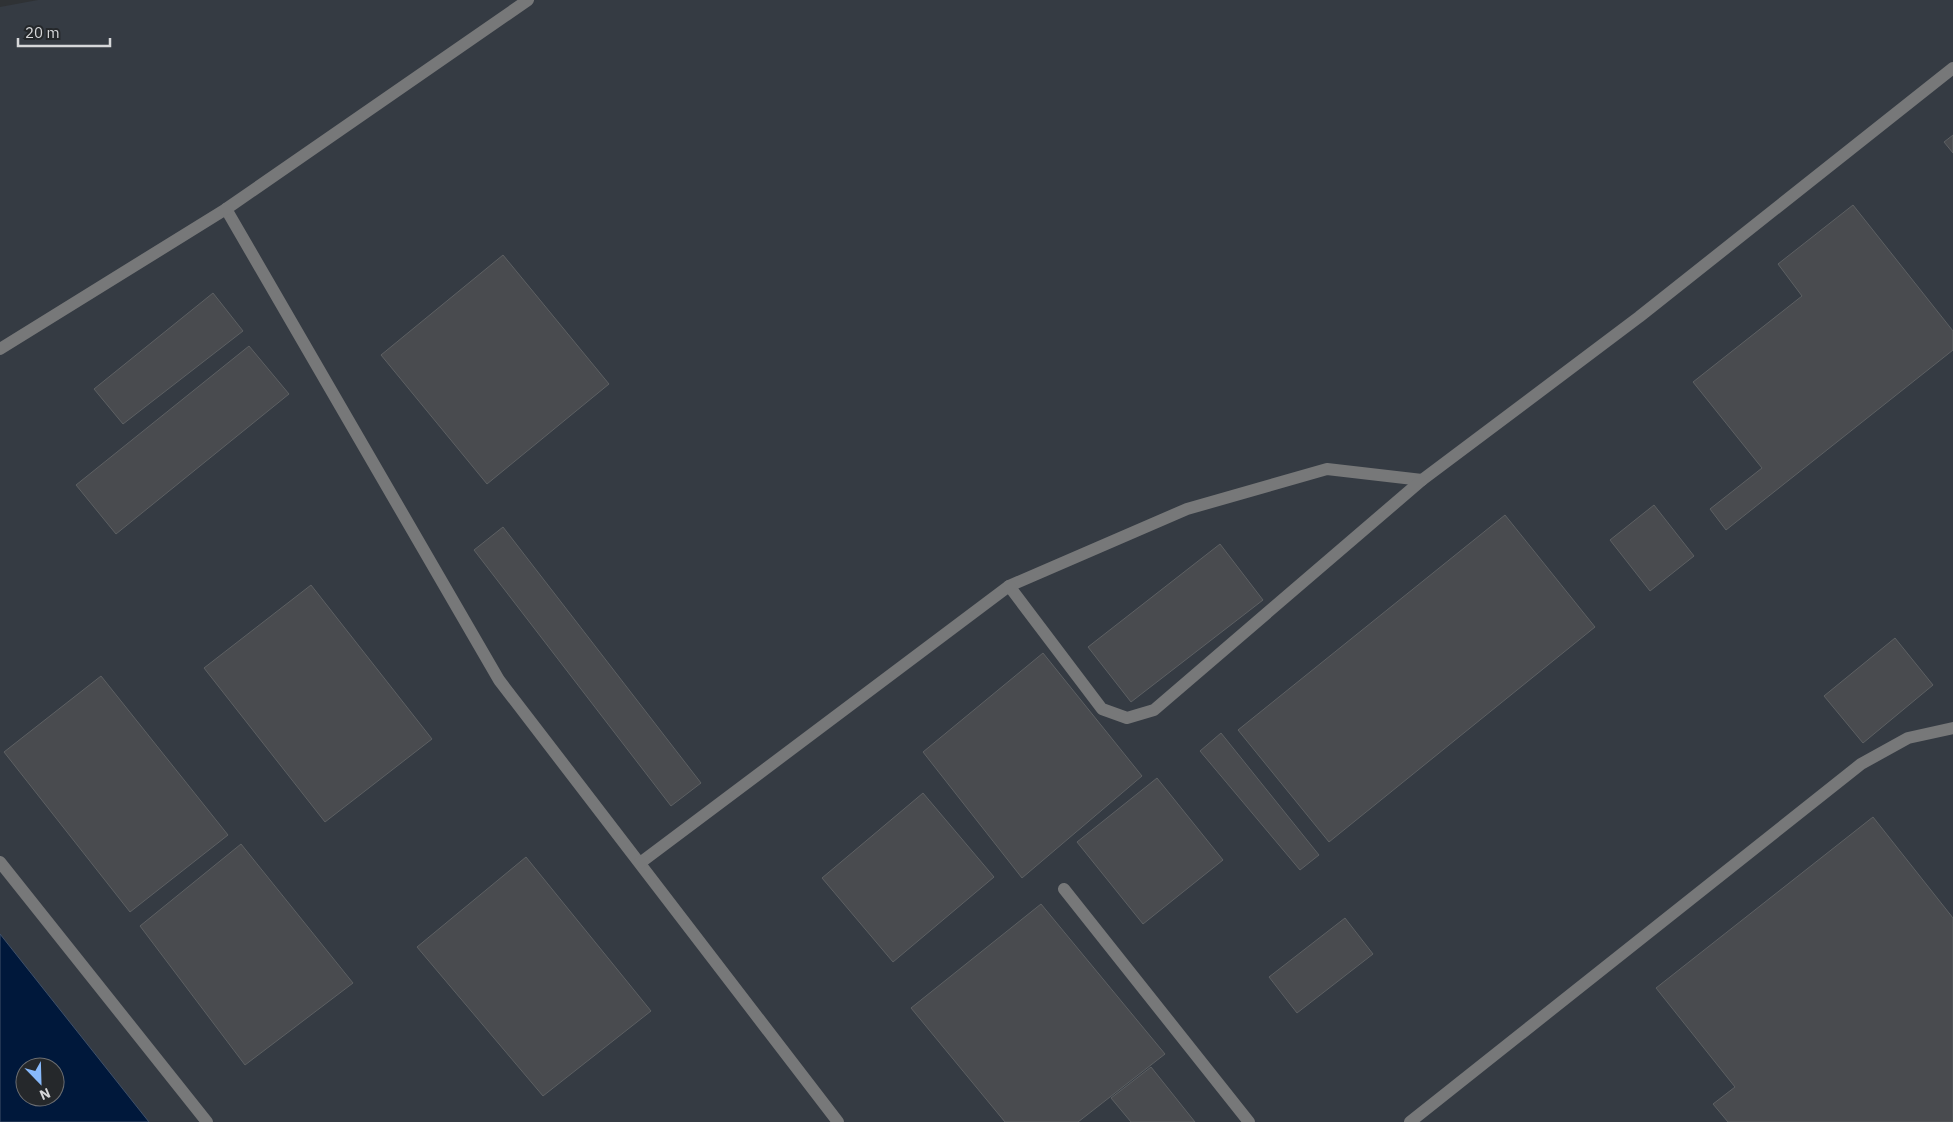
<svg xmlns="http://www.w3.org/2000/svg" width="1953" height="1122" font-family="'IBM Plex Sans',sans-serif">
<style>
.built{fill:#353b43}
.water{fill:#00183b;stroke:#40516a;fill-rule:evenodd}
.building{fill:#494b4f;stroke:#5d6063}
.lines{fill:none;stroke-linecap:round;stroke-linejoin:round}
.minor{stroke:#777879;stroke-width:12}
</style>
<rect width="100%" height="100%" fill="#2f3235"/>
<path class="built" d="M 38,0 L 1953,0 L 1953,1122 L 149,1122 L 0,934 L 0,7 Z"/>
<path class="water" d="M 0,934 L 149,1122 L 0,1122 ZM 25,1067 L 55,1067 L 55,1097 L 25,1097 Z"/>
<g class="building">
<path d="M 1953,135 L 1953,153 L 1944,142 Z"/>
<path d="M 1853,205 L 1953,331 L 1953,350 L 1726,530 L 1710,509 L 1762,468 L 1693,382 L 1802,296 L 1778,264 Z"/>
<path d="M 503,255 L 609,384 L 487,484 L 381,355 Z"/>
<path d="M 213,293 L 243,331 L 123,424 L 94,389 Z"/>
<path d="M 249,346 L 289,394 L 116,534 L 76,485 Z"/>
<path d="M 1654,505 L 1694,556 L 1650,591 L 1610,540 Z"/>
<path d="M 1505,515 L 1595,627 L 1329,842 L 1238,730 Z"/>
<path d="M 503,527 L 701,783 L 671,806 L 474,550 Z"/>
<path d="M 1220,544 L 1263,600 L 1131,702 L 1088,647 Z"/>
<path d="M 311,585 L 432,739 L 325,822 L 204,668 Z"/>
<path d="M 1895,638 L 1933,685 L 1863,743 L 1824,696 Z"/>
<path d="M 1043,653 L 1142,776 L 1022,878 L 923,752 Z"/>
<path d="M 101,676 L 228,835 L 130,912 L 4,752 Z"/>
<path d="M 1221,733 L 1319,855 L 1300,870 L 1200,751 Z"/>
<path d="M 1157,778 L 1223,860 L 1143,924 L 1077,842 Z"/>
<path d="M 923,793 L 994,877 L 893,962 L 822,878 Z"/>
<path d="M 1873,817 L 1953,918 L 1953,1122 L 1728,1122 L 1713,1104 L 1735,1087 L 1656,988 Z"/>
<path d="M 241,844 L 353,983 L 245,1065 L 140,926 Z"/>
<path d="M 526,857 L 651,1011 L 543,1096 L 417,947 Z"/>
<path d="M 1041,904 L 1165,1054 L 1078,1122 L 1005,1122 L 911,1008 Z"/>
<path d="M 1345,918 L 1373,954 L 1297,1013 L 1269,977 Z"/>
<path d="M 1151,1067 L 1195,1122 L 1131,1122 L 1111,1098 Z"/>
</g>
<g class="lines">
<g class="minor">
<path d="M 226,209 L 499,680 L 838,1122"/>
<path d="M 0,349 L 226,209 L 528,0"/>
<path d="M 1009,586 L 1187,509 L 1327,469 L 1422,480"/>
<path d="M 0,862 L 207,1122"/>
<path d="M 640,863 L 1009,586 L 1102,709 L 1127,718 L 1154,710 L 1422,480 L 1639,317 L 1953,68"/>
<path d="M 1064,889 L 1249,1122"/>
<path d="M 1410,1122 L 1861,764 L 1908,738 L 1953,728"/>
</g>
</g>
<g transform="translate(40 1082) rotate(157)"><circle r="24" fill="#25282b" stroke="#6c6e71"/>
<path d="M0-4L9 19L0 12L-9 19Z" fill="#88bafc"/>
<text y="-8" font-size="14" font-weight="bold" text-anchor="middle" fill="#d6d7d9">N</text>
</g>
<path d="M18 38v8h92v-8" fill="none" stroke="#d6d7d9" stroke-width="2.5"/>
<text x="25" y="38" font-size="15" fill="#d6d7d9" stroke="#25282b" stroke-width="4" paint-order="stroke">20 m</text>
</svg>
